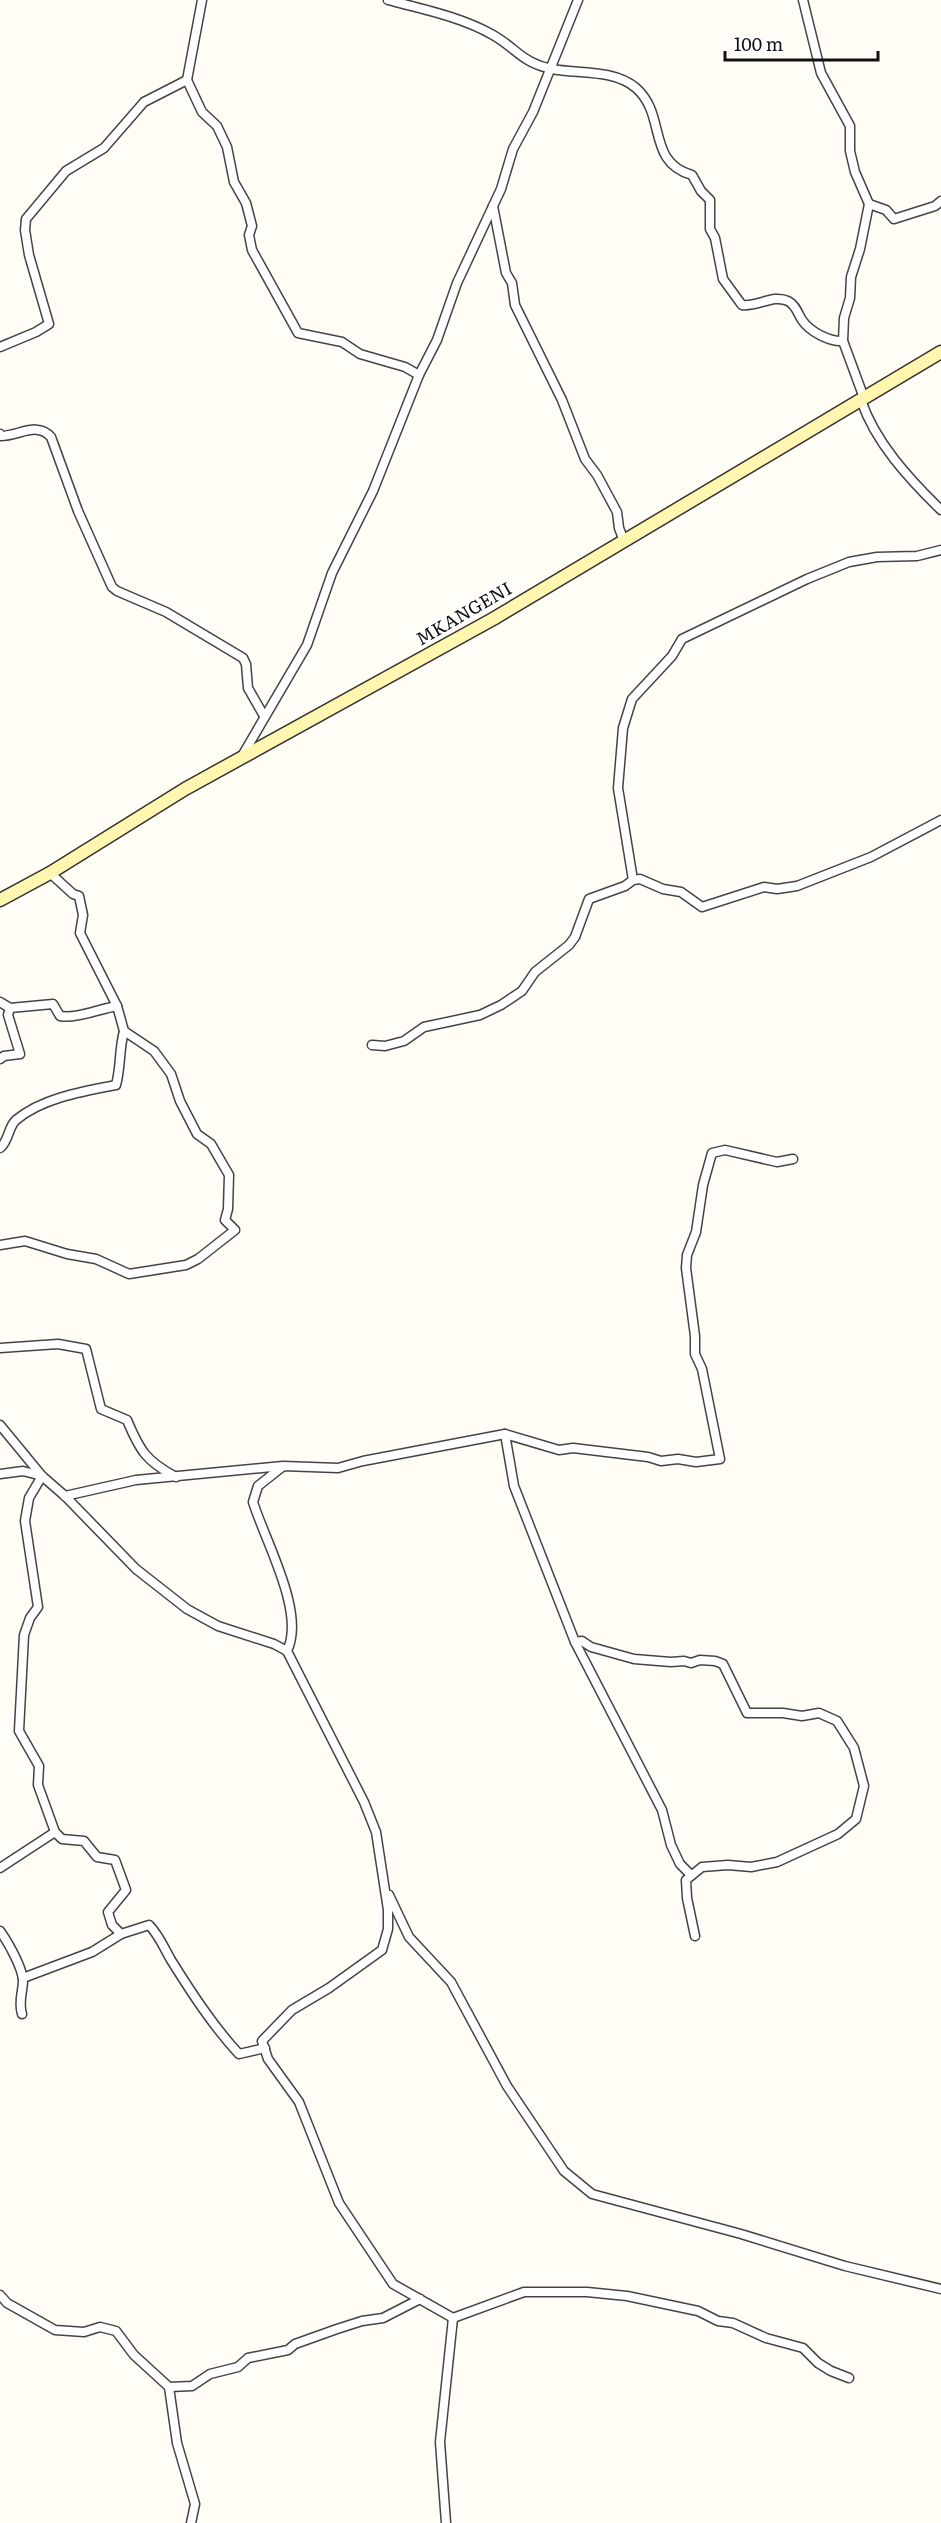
<svg xmlns="http://www.w3.org/2000/svg" width="941" height="2523" font-family="Literata,serif">
<style>
.lines{fill:none;stroke-linecap:round;stroke-linejoin:round}
.street-casing{stroke:#444;stroke-width:11}
.secondary-casing{stroke:#333;stroke-width:15}
.street{stroke:#fff;stroke-width:8}
.secondary{stroke:#fff6b0;stroke-width:12}
.labels{text-anchor:middle;stroke-width:6;stroke-linejoin:round;paint-order:stroke}
.street-label{font-size:18px;fill:#111;stroke:#fff}
</style>
<rect width="100%" height="100%" fill="#fffdf5"/>
<g class="lines">
<g class="street-casing">
<g id="street">
<path d="M 388,0 C 422,9 462,17 493,35 C 516,48 522,63 552,69 C 578,74 614,69 636,88 C 667,115 646,162 692,175 L 701,191 L 710,200 L 710,229 L 715,238 L 723,279 L 739,301 L 742,305 C 758,307 773,294 788,301 C 796,305 798,314 802,320 C 810,332 830,342 843,341"/>
<path d="M 803,0 L 821,73 L 850,126 L 850,151 L 855,172 L 869,204 L 886,210 L 894,219 L 935,206 L 941,201"/>
<path d="M 187,80 L 202,112 L 217,126 L 227,147 L 234,182 L 246,203 L 252,226 L 249,235 L 252,250 L 298,333 L 342,342 L 360,354 L 405,367 L 419,375 L 437,340 L 457,283 L 501,189 L 513,149 L 533,112 L 578,0"/>
<path d="M 493,206 L 506,273 L 512,283 L 515,305 L 562,400 L 585,459 L 597,475 L 617,512 L 619,528 L 624,541"/>
<path d="M 0,347 L 36,332 L 49,324 L 29,255 L 25,230 L 26,219 L 66,171 L 104,148 L 144,102 L 187,80 L 202,0"/>
<path d="M 864,398 L 843,341 L 844,318 L 850,298 L 851,277 L 860,249 L 869,204"/>
<path d="M 861,400 C 875,442 909,479 941,510"/>
<path d="M 0,434 L 1,436 C 19,436 37,421 51,437 L 78,511 L 112,587 L 117,591 L 166,612 L 243,658 L 246,664 L 248,688 L 264,716"/>
<path d="M 242,756 L 307,645 L 332,573 L 373,491 L 419,375"/>
<path d="M 633,880 L 618,788 L 623,728 L 632,699 L 672,656 L 682,639 L 807,579 L 849,562 L 877,557 L 917,556 L 941,550"/>
<path d="M 0,1002 L 10,1008 L 53,1004 L 60,1016 C 76,1019 99,1009 117,1006"/>
<path d="M 372,1045 L 385,1046 L 404,1041 L 424,1027 L 480,1015 L 501,1005 L 522,991 L 535,972 L 569,945 L 575,937 L 589,899 L 625,886 L 633,880 L 640,879 L 663,889 L 681,892 L 702,907 L 764,887 L 777,889 L 797,886 L 871,857 L 941,820"/>
<path d="M 0,1059 L 4,1056 L 20,1054 L 8,1015 L 10,1008"/>
<path d="M 0,1148 C 9,1141 8,1127 16,1120 C 42,1098 84,1091 116,1085 C 121,1067 119,1049 124,1031"/>
<path d="M 0,1245 L 25,1241 L 67,1254 L 96,1259 L 129,1274 L 186,1265 L 198,1259 L 235,1230 L 225,1220 L 228,1209 L 229,1175 L 211,1144 L 197,1134 L 180,1101 L 171,1074 L 154,1051 L 124,1031 L 117,1006 L 80,933 L 83,915 L 79,896 L 73,894 L 50,873"/>
<path d="M 0,1348 L 58,1344 L 86,1349 L 101,1409 L 127,1420 C 140,1451 146,1461 176,1477"/>
<path d="M 0,1425 L 42,1476 L 65,1496 L 136,1569 L 187,1609 L 218,1626 L 274,1644 L 287,1651 L 364,1802 L 376,1832 L 388,1910 L 388,1929 L 382,1950 L 329,1988 L 292,2010 L 262,2041 L 268,2059 L 299,2102 L 339,2203 L 393,2284 L 453,2318 L 524,2292 L 587,2292 L 627,2296 L 698,2311 L 718,2321 L 733,2323 L 766,2338 L 803,2348 L 818,2363 L 831,2371 L 849,2378"/>
<path d="M 505,1434 L 514,1486 L 575,1642 L 662,1810 L 671,1845 L 680,1864 L 691,1875"/>
<path d="M 282,1467 L 258,1486 L 253,1502 C 265,1541 306,1613 287,1651"/>
<path d="M 0,1474 L 23,1471 L 42,1476 L 29,1498 L 25,1521 L 38,1607 L 30,1618 L 24,1635 L 19,1731 L 39,1766 L 38,1785 L 55,1832"/>
<path d="M 65,1496 L 136,1480 L 283,1466 L 338,1468 L 363,1461 L 505,1434 L 559,1450 L 573,1448 L 648,1457 L 661,1461 L 678,1459 L 696,1462 L 720,1459 L 702,1369 L 695,1354 L 695,1336 L 686,1268 L 687,1255 L 696,1232 L 703,1185 L 712,1153 L 725,1150 L 777,1162 L 793,1159"/>
<path d="M 575,1642 L 582,1641 L 591,1647 L 634,1659 L 671,1662 L 684,1661 L 691,1663 L 700,1660 L 715,1661 L 723,1664 L 747,1713 L 783,1713 L 802,1716 L 819,1713 L 837,1721 L 854,1748 L 864,1786 L 856,1819 L 838,1834 L 777,1862 L 751,1867 L 728,1865 L 702,1867 L 686,1880 L 687,1898 L 695,1936"/>
<path d="M 0,1868 L 55,1832 L 62,1839 L 84,1841 L 97,1857 L 115,1860 L 126,1890 L 108,1912 L 112,1925 L 121,1934"/>
<path d="M 389,1895 L 409,1937 L 451,1982 L 507,2086 L 564,2171 L 592,2194 L 741,2234 L 845,2266 L 941,2289"/>
<path d="M 0,1931 C 8,1942 22,1967 23,1980 C 23,1992 18,2002 22,2014"/>
<path d="M 23,1978 L 92,1952 L 121,1934 L 149,1925 C 159,1935 164,1948 171,1960 C 191,1992 213,2026 239,2054 L 265,2048"/>
<path d="M 0,2295 L 7,2303 L 55,2330 L 84,2332 L 100,2327 L 116,2331 L 134,2355 L 169,2387 L 192,2386 L 210,2374 L 238,2367 L 248,2358 L 288,2350 L 295,2344 L 337,2329 L 362,2321 L 383,2318 L 420,2299"/>
<path d="M 169,2387 L 177,2443 L 195,2504 L 191,2523"/>
<path d="M 446,2523 L 440,2442 L 453,2318"/>
</g>
</g>
<g class="secondary-casing">
<path id="secondary" d="M 0,900 L 50,873 L 185,789 L 493,619 L 941,352"/>
</g>
<use href="#street" class="street"/>
<use href="#secondary" class="secondary"/>
</g>
<g class="labels">
<g class="street-label">
<text transform="translate(464 614) rotate(-30)" y="6">MKANGENI</text>
</g>
</g>
<path d="M725 51v9h153v-9" fill="none" stroke="#111111" stroke-width="3"/>
<text x="734" y="51" font-size="18" fill="#111111" stroke="#ffffff" stroke-width="4.5" paint-order="stroke">100 m</text>
</svg>
